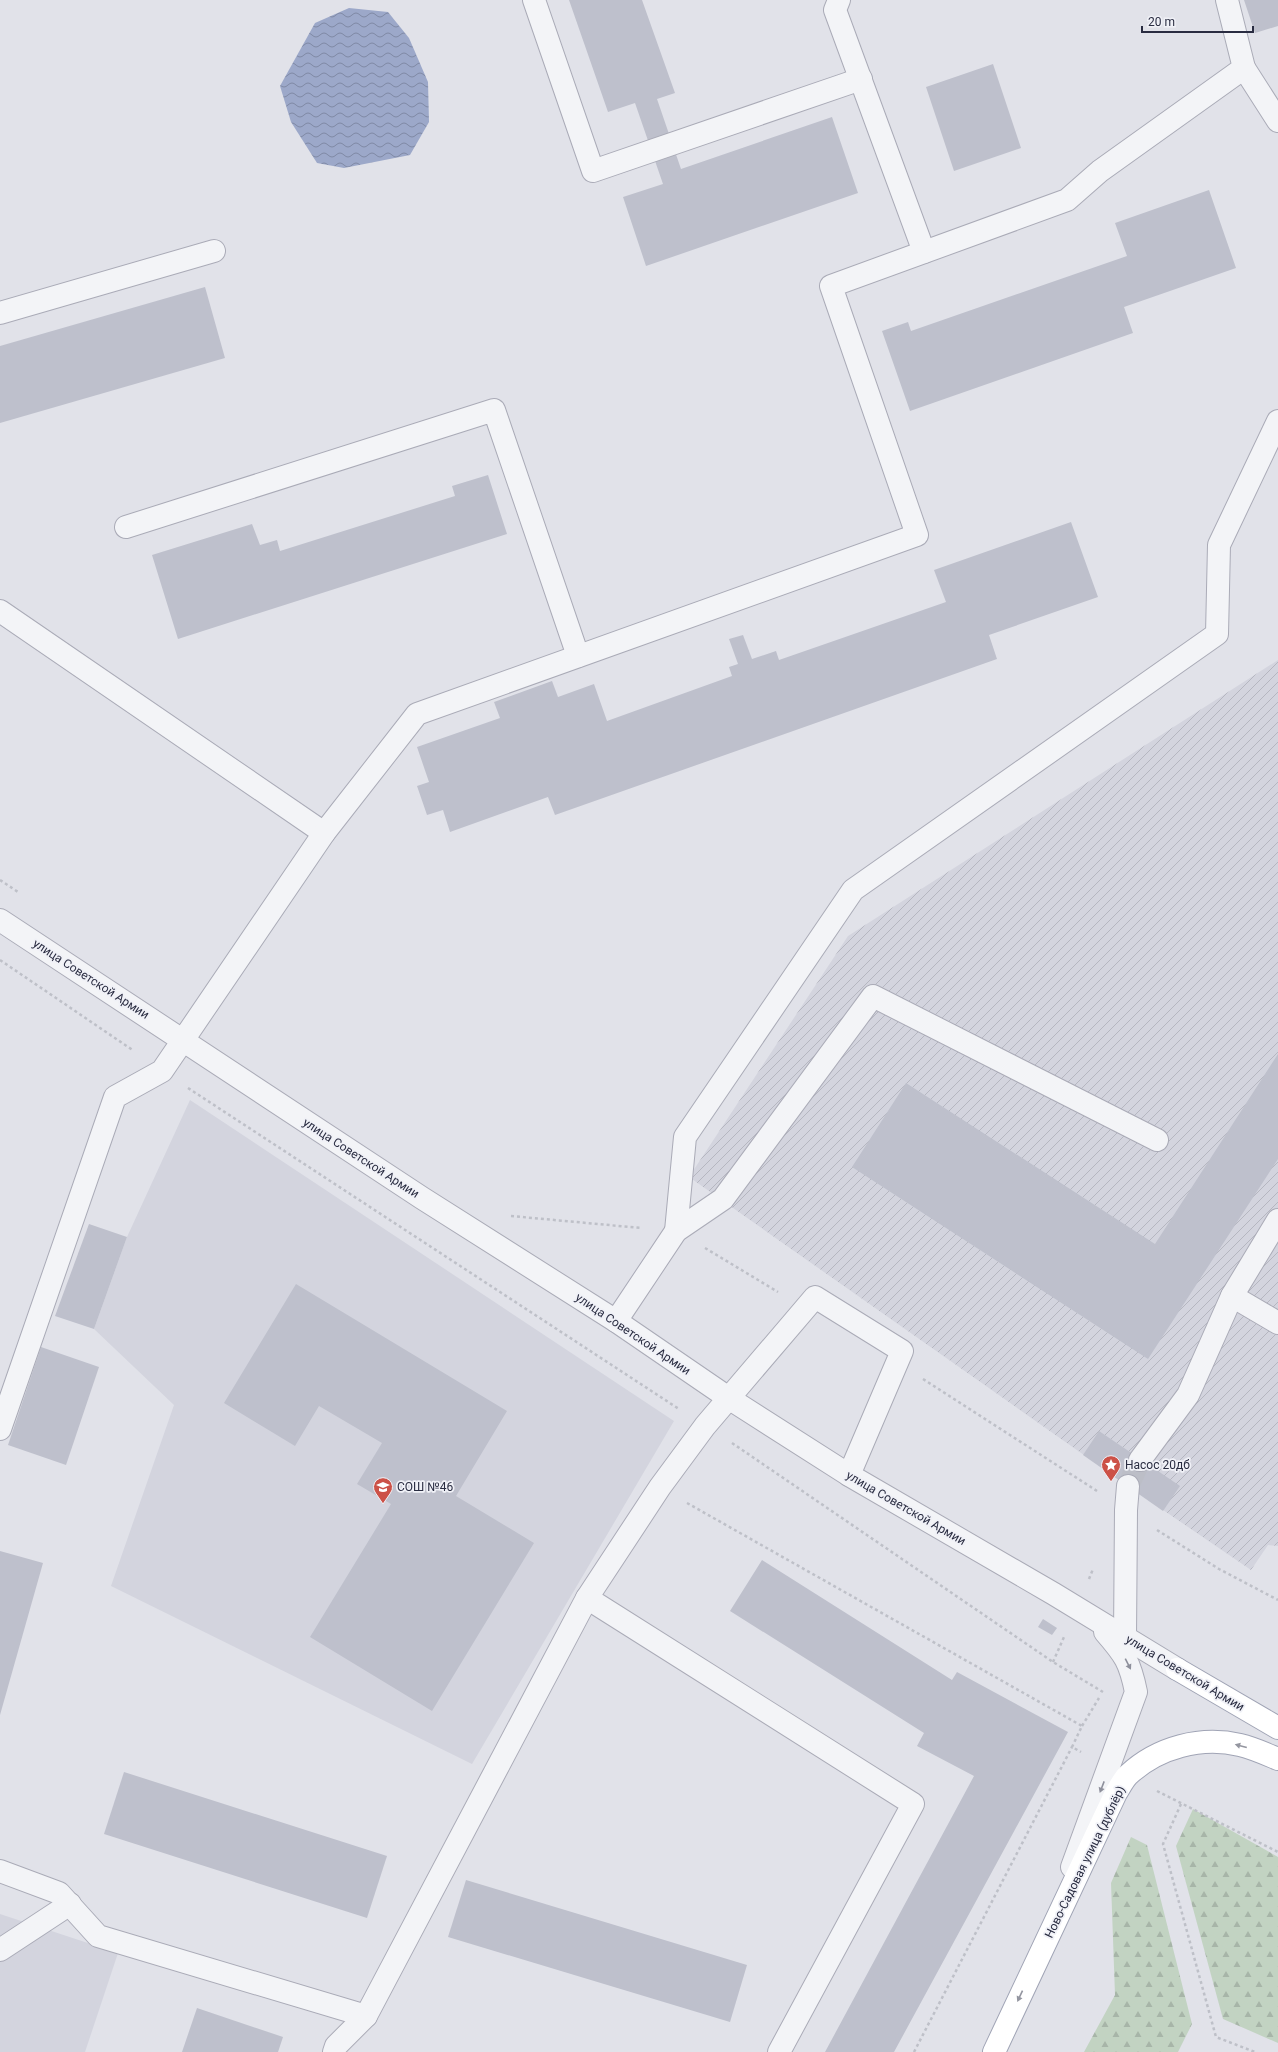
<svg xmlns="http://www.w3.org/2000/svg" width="1278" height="2052" font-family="Roboto,sans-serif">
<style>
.built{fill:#d3d4de}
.industrial{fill:url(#industrial-furrows)}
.forest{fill:url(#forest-firs)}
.water{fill:url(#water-waves)}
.building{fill:#bec0cc}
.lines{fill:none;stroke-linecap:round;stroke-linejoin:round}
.minor-tunnel{stroke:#bcbec7;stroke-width:22;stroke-dasharray:22 11;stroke-linecap:butt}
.minor-casing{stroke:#aaabb7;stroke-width:24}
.major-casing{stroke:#a0a4b5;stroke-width:24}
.path{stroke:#bec0c8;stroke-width:2.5;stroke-dasharray:3 3;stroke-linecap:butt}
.minor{stroke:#f3f4f7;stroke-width:22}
.major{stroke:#fff;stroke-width:22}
.oneway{fill:#8e909c}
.oneway2{fill:#9496a0}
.labels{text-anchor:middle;stroke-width:3.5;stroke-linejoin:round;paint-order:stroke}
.street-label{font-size:12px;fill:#292c41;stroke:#f0f1f7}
.poi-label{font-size:12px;fill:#292c41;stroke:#f0f1f7;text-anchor:start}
</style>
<defs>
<pattern id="industrial-furrows" width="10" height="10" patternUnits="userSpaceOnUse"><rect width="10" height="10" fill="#d3d4de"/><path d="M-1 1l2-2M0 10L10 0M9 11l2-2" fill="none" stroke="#b5b6c0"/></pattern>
<pattern id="forest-firs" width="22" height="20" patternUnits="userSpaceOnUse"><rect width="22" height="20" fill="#c2d3c2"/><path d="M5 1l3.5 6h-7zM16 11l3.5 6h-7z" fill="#a7b5a8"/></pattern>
<pattern id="water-waves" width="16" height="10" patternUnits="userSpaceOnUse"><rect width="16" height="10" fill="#9ca8c9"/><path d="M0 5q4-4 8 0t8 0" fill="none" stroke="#7f89a5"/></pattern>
</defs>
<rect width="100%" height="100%" fill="#e1e2e9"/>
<g class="built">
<path d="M 190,1100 L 674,1421 L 472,1764 L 111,1586 L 174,1405 L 94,1329 L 127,1237 Z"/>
<path d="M 0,1914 L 118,1953 L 85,2052 L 0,2052 Z"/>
</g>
<path class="industrial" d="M 1278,660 L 1278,1546 L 1268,1545 L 1251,1570 L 1128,1486 L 689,1177 L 848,936 Z"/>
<g class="forest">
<path d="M 1193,1809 L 1278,1857 L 1278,2043 L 1223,2019 L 1176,1846 Z"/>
<path d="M 1131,1837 L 1147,1845 L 1192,2024 L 1178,2052 L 1084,2052 L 1115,1995 L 1111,1883 Z"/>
</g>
<path class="water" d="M 349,8 L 388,12 L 409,38 L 428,82 L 429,122 L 410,155 L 344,168 L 317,163 L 291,122 L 280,86 L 315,23 Z"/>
<g class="building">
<path d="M 569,0 L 642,0 L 675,93 L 657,99 L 681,169 L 832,117 L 858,193 L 646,266 L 623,197 L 663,184 L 635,103 L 608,112 Z"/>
<path d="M 1244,0 L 1278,0 L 1278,26 L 1255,33 Z"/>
<path d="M 993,64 L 1021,148 L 954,171 L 926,87 Z"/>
<path d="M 1209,190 L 1236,268 L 1124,307 L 1133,333 L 910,411 L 882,331 L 908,322 L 911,331 L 1127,256 L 1115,223 Z"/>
<path d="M 205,287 L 225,358 L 0,423 L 0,346 Z"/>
<path d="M 488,475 L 507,534 L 178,639 L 152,555 L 252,524 L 260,545 L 277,540 L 280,551 L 455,496 L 452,486 Z"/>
<path d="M 1071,522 L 1098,597 L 989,635 L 997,659 L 555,815 L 548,797 L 450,832 L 443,810 L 427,815 L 417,786 L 429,782 L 417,747 L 500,718 L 494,702 L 552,681 L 558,697 L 594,684 L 607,721 L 732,676 L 729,667 L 738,664 L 729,639 L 743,635 L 752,659 L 776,651 L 779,660 L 946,602 L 934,570 Z"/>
<path d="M 1278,1054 L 1278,1159 L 1148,1359 L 852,1167 L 906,1083 L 1155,1244 Z"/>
<path d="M 89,1224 L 127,1237 L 94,1329 L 55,1316 Z"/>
<path d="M 296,1284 L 507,1411 L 456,1496 L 534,1543 L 432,1711 L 310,1637 L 391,1504 L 357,1484 L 382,1443 L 319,1406 L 295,1446 L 224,1403 Z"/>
<path d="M 41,1347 L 99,1367 L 66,1465 L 8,1445 Z"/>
<path d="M 1099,1431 L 1180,1486 L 1163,1511 L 1083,1455 Z"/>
<path d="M 0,1551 L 43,1563 L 0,1715 Z"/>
<path d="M 762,1560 L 952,1680 L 957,1672 L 1068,1732 L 894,2052 L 825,2052 L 974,1776 L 917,1746 L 924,1733 L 730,1611 Z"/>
<path d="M 1043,1619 L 1057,1628 L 1052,1635 L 1038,1627 Z"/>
<path d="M 124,1772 L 387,1856 L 367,1918 L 104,1834 Z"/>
<path d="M 466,1880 L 747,1965 L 730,2022 L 448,1937 Z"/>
<path d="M 197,2008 L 283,2037 L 278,2052 L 182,2052 Z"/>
</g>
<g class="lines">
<path class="minor-tunnel" d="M 1128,1486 L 1140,1460"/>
<g class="minor-casing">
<g id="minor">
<path d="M 534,0 L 593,171 L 861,79"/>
<path d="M 839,0 L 835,10 L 924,252"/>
<path d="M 1244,68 L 1278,121"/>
<path d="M 0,313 L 214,251"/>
<path d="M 126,527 L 494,410 L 578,656"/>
<path d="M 0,611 L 324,833"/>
<path d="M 0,920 L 422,1198 L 616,1321 L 730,1399 L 849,1475 L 1054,1594 L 1177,1669"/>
<path d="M 676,1231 L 685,1137 L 853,890 L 1217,634 L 1219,545 L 1278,421"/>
<path d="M 1232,1296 L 1278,1323"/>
<path d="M 616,1321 L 676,1231 L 723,1199 L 873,996 L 1157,1140"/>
<path d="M 0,1429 L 115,1097 L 162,1071 L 324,833 L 417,714 L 917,535 L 831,286 L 1067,200 L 1100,171 L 1244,68 L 1227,0"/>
<path d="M 1140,1460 L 1188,1395 L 1232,1296 L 1278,1220"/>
<path d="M 1125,1638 L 1126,1510 L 1128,1486"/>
<path d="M 1072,1867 L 1136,1692 C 1130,1662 1125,1655 1105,1632"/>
<path d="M 0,1871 L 59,1893 L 98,1936 L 366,2016"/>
<path d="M 0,1950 L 70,1904"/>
<path d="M 334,2052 L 336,2046 L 366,2016 L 587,1598"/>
<path d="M 779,2052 L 913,1804 L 587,1598 L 660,1487 L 705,1426 L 815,1297 L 902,1351 L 849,1475"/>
</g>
</g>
<g class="major-casing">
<g id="major">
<path d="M 1177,1669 L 1278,1728"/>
<path d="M 994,2052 L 1116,1793 C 1120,1787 1123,1780 1128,1775 C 1158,1747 1201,1736 1240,1745 C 1253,1748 1266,1754 1278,1759"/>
</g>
</g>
<g class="path">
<path d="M 0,880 L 18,892"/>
<path d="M 0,960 L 134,1051"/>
<path d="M 188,1088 L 679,1409"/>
<path d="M 511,1216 L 641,1228"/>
<path d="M 705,1248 L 778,1292"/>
<path d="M 923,1379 L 1097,1491"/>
<path d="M 732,1443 L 1053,1662 L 1103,1692"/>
<path d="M 687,1503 L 1082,1726 L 1072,1747 L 1081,1752"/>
<path d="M 1157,1530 L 1219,1569 L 1278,1600"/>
<path d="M 1089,1579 L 1093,1569"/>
<path d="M 1053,1662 L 1064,1637"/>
<path d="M 1082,1726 L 1099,1698"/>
<path d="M 1157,1791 L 1278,1852"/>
<path d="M 1181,1804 L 1163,1844 L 1216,2037 L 1255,2052"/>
<path d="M 914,2052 L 1072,1747"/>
</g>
<use href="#minor" class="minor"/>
<use href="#major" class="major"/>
</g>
<defs><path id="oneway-solid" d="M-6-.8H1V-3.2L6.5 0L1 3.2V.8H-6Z"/></defs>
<g class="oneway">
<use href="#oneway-solid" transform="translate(1128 1664) rotate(63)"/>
<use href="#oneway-solid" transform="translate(1102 1787) rotate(111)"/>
</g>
<g class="oneway2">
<use href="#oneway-solid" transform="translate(1241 1746) rotate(-165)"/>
<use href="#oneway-solid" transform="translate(1020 1996) rotate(115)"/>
</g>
<defs>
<g id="sight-pin" transform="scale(1)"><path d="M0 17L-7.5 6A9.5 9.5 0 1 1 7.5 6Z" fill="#cc5147" stroke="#f0f1f7"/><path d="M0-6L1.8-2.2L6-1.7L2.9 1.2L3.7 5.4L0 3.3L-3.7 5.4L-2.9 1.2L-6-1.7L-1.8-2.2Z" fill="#fff"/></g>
<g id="school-pin" transform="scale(1)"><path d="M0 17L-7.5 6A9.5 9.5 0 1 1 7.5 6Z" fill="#cc5147" stroke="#f0f1f7"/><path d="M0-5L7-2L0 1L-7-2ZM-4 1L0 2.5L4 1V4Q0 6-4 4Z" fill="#fff"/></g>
</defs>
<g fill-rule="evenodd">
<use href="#sight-pin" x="1111" y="1465"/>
<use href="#school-pin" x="383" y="1487"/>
</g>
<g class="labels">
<g class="street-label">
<text transform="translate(91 979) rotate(33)" y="4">улица Советской Армии</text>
<text transform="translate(361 1158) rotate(33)" y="4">улица Советской Армии</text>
<text transform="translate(633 1334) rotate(34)" y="4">улица Советской Армии</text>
<text transform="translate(906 1508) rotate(30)" y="4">улица Советской Армии</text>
<text transform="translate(1185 1673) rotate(31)" y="4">улица Советской Армии</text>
<text transform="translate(1085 1862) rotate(-64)" y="4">Ново-Садовая улица (дублёр)</text>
</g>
<g class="poi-label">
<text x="1125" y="1469">Насос 20дб</text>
<text x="397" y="1491">СОШ №46</text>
</g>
</g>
<path d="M1142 26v6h111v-6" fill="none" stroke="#292c41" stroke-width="2"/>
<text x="1148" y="26" font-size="12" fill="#292c41" stroke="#f0f1f7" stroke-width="3" paint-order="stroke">20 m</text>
</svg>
